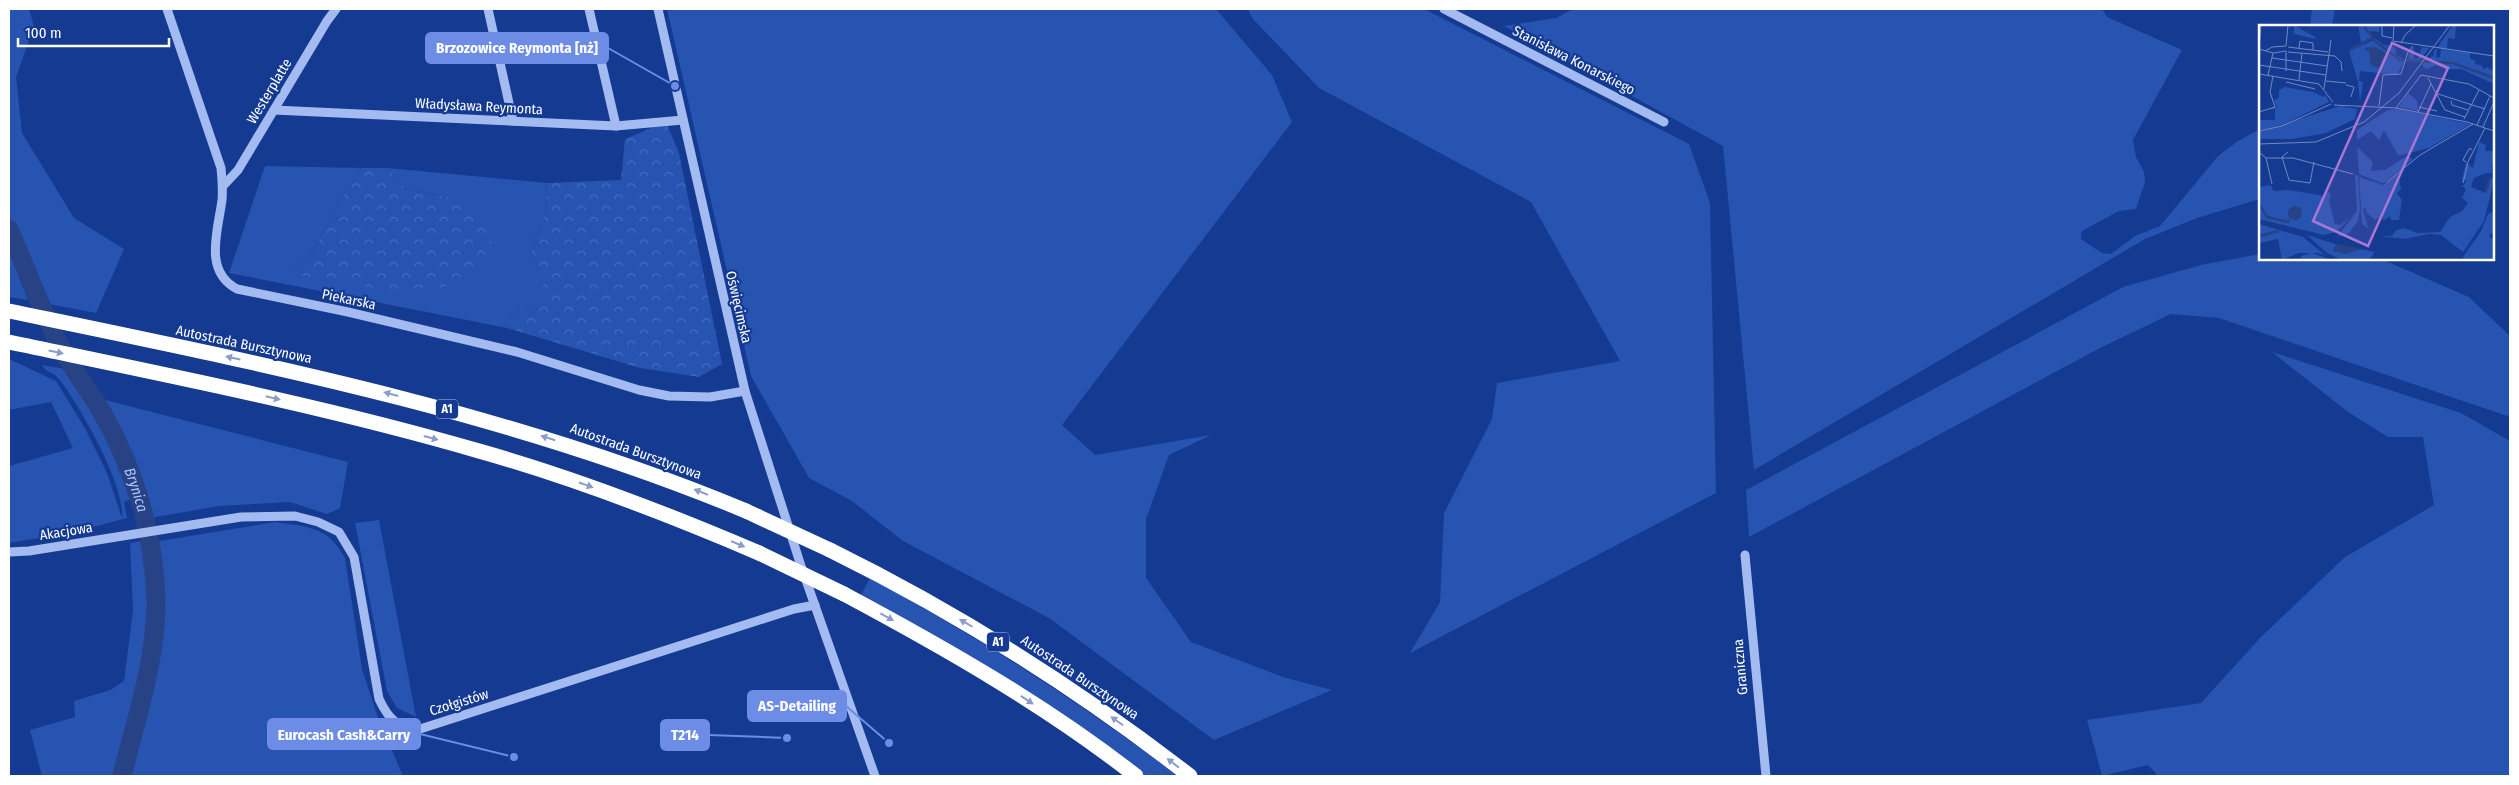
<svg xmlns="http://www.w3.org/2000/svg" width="2519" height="785" font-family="'Fira Sans Condensed',sans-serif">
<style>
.grass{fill:#2753b1}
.forest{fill:url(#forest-crowns)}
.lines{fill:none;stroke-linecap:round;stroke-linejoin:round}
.river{stroke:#274285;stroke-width:19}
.minor{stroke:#a3bbf1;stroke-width:9}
.highway{stroke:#fff;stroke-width:15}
.highway-bridge{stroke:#fff;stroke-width:15}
.oneway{fill:#8a9cc8}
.labels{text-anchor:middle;stroke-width:4.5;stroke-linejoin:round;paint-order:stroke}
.shield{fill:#143a92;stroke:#b8c4de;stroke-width:1}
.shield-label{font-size:12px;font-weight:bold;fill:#fff}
.street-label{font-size:14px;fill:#fff;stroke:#143a92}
.water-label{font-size:15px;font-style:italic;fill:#afc6f8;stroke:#143a92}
.inset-river{fill:none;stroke:#274285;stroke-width:2.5}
.inset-road{fill:none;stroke:#7289be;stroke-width:1}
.view{fill:#a976d5;fill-opacity:0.15;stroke:#a976d5;stroke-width:2.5}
.inset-edge{fill:none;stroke:#fff;stroke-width:2.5}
.leader{fill:none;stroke:#6c8ce6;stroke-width:2}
.callout-dot{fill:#6c8ce6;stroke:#143a92;stroke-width:2}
.callout{fill:#6c8ce6;stroke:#6c8ce6;stroke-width:2}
.callout-label{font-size:15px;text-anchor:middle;font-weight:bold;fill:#fff}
</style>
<defs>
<pattern id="forest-crowns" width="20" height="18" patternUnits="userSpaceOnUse" patternTransform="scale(1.25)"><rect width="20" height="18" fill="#2753b1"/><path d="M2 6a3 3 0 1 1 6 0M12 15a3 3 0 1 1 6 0" fill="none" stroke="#476dbd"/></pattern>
</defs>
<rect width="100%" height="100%" fill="#143a92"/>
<g class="grass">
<path d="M 9,9 L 29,9 L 34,26 L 16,77 L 22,133 L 74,218 L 124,249 L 96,313 L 44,303 L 9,218 Z"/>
<path d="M 667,9 L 1216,9 L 1272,75 L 1292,122 L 1062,425 L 1095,455 L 1211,435 L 1169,455 L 1146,519 L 1146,578 L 1191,642 L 1283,677 L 1332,690 L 1214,740 L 1049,618 L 903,541 L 852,501 L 809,478 L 751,376 Z"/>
<path d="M 1248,9 L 1424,9 L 1689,144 L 1710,203 L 1716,493 L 1410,653 L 1440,602 L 1444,513 L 1492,419 L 1497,383 L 1620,361 L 1531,202 L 1319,88 L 1252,18 Z"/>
<path d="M 1573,9 L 2102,9 L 2107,17 L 2182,50 L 2133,140 L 2136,157 L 2144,172 L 2145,182 L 2136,209 L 2119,211 L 2082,231 L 2081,239 L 2102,253 L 2111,254 L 2135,236 L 2160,226 L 2218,156 L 2238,141 L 2260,129 L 2260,199 L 2197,218 L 2145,239 L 1754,470 L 1723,146 L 1504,26 L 1556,18 Z"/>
<path d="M 2312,9 L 2335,9 L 2332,26 L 2310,26 Z"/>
<path d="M 265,166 L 362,168 L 341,199 L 310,256 L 292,274 L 447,197 L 405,188 L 388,168 L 547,183 L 546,209 L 531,252 L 548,296 L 540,306 L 513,313 L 507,328 L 229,273 Z"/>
<path d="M 9,252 L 28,300 L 9,297 Z"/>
<path d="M 2260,254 L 2260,259 L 2381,259 L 2469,297 L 2510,336 L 2510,417 L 2219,318 L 2171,314 L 2100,348 L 1749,537 L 1746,490 L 2123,287 L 2201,265 Z"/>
<path d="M 2272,352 L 2461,413 L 2510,441 L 2510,776 L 2157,776 L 2155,772 L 2148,765 L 2102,776 L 2087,720 L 2201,703 L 2260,638 L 2345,557 L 2434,505 L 2423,437 L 2388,437 L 2348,412 Z"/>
<path d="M 9,359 L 56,381 L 86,430 L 107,473 L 122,518 C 126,487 79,404 59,379 C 54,372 46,373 42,365 L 71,370 C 95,413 116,451 134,498 L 124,502 L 127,518 L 74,532 L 9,543 L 9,466 L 73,448 L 51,402 L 9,410 Z"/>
<path d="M 101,399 L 348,462 L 340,508 L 327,514 L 290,502 L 219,506 L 150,518 C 140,475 122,438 101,399 Z"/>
<path d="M 379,520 L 416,717 L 397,708 L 387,691 L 355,523 Z"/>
<path d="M 276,522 C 308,527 328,526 345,558 L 362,669 L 377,715 L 403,776 L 129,776 L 157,654 L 160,601 L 153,542 Z"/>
<path d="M 143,541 L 150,627 L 145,667 L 117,776 L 42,776 L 30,730 L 75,717 L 74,701 L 110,690 L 124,681 L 133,610 L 130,543 Z"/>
<path d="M 870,578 C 978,637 1080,702 1178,776 L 1147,776 L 861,595 Z"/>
</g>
<g class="forest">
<path d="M 666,122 L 679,153 L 722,364 L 699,377 L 640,368 L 507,328 L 513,313 L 539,306 L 547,296 L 531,252 L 546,209 L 547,183 L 621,180 L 625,139 Z"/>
<path d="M 362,168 L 388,168 L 405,188 L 447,197 L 479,218 L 492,244 L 477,272 L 424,296 L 292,274 L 310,256 L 341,199 Z"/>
</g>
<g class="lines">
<path class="river" id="s1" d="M 9,229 C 25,266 39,304 57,340 C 70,367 89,389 103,414 C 135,471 155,537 156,602 C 156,661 136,719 122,776"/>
<g class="minor">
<path d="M 167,9 L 221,168 C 222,179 223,189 222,200 C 218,231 203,271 237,289 L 348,312 L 517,352 L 639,390 L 669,396 L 710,397 L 745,391"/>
<path d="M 488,9 L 513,121"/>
<path d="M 589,9 L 616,126"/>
<path d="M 658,9 L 745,391 L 801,566 L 875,776"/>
<path d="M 1444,9 L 1664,122"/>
<path d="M 274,110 L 616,126 L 683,120"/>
<path d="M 223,186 L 238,170 L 327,21 L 336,9"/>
<path d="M 9,552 L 29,551 L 241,517 L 295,516 L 318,522 L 339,532 L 354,557 L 379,699 C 390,722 396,725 420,729 L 794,609 L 815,605"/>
<path d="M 1745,555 L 1766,776"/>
</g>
<g class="highway">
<path d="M 9,311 C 259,363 509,412 746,511"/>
<path d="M 9,342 C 166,375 324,406 479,451 C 575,478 668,514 759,553"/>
<path d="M 830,550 C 958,613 1078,689 1190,776"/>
<path d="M 844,594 C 945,648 1045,705 1136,776"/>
</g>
<g class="highway-bridge">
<path d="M 746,511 L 830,550"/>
<path d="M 759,553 L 844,594"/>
</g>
</g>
<defs><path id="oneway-solid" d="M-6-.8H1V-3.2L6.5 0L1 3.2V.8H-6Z" transform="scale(1.25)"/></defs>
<g class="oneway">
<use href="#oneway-solid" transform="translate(56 352) rotate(12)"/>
<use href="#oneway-solid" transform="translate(233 358) rotate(-168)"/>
<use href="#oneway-solid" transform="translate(391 394) rotate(-165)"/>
<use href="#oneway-solid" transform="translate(273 398) rotate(13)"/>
<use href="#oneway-solid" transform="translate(431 438) rotate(15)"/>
<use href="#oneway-solid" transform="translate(548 438) rotate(-163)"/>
<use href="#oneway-solid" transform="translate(586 485) rotate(19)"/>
<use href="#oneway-solid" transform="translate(701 492) rotate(-158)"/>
<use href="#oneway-solid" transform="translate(738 544) rotate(23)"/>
<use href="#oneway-solid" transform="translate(887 617) rotate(29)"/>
<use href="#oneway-solid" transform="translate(966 623) rotate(-150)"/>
<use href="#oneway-solid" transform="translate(1027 700) rotate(33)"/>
<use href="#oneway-solid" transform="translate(1117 721) rotate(-145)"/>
<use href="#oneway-solid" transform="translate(1173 763) rotate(-142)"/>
</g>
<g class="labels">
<g class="shield">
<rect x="436" y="399.5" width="22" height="19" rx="4"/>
<rect x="987" y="632.5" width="22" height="19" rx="4"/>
</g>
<g class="shield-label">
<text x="447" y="413">A1</text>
<text x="998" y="646">A1</text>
</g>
<g class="street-label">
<text transform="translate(1574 60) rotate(27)" y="5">Stanisława Konarskiego</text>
<text transform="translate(269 91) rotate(-59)" y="5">Westerplatte</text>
<text transform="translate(479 106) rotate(3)" y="5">Władysława Reymonta</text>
<text transform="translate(349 299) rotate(12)" y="5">Piekarska</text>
<text transform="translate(739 307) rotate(77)" y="5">Oświęcimska</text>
<text transform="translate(244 344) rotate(12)" y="5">Autostrada Bursztynowa</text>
<text transform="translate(636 451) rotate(20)" y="5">Autostrada Bursztynowa</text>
<text transform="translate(66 531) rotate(-9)" y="5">Akacjowa</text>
<text transform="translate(1740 667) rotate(-95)" y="5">Graniczna</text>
<text transform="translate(1080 677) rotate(34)" y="5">Autostrada Bursztynowa</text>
<text transform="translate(459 702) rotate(-17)" y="5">Czołgistów</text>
</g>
<g class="water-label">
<text dy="5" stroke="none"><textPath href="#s1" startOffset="291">Brynica</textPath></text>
</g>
</g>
<g transform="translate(2259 25)">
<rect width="235" height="235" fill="#143a92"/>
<path d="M 99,0 L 104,0 L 107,5 L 105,0 L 121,0 L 120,7 L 111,6 L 113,11 L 125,20 L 136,22 L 137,30 L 146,35 L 140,34 L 145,37 L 138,50 L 101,46 L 100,56 L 104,57 L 101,78 L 99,57 L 90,26 L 115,15 L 107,5 L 113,13 L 102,17 ZM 194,0 L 200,0 L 197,1 L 196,14 L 189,13 L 188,24 L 178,23 ZM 155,22 L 155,34 L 159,34 L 163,22 L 170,23 L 160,36 L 149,37 L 150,26 ZM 176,24 L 178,24 L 177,33 L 181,32 L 182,24 L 211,28 L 211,34 L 216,35 L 216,39 L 222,40 L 225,45 L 227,42 L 235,46 L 235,53 L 224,48 L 235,54 L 235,59 L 202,44 L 186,44 L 178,40 L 167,44 L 163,40 L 166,36 L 186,37 L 166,35 L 174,31 ZM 26,62 L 54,67 L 65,72 L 66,69 L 70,77 L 19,102 L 0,105 L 0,95 L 16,95 L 16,84 L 10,85 L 18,82 L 15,76 L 20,73 L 20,65 ZM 81,81 L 98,84 L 96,94 L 67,108 L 33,114 L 0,114 L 0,107 ZM 138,84 L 212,99 L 170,123 L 143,130 L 139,130 L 125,105 L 120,115 L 112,106 L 98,115 L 98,105 L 129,85 ZM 220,117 L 227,120 L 226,126 L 235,126 L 232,152 L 235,156 L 225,196 L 204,227 L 182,210 L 170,209 L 146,214 L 120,211 L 133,211 L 137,205 L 145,203 L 159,208 L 181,207 L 191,192 L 203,186 L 209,178 L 203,173 L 207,164 L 202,160 L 205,160 L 207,156 L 203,155 L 207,137 L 214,143 ZM 227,148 L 232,148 L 232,152 L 227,168 L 212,162 L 215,153 ZM 98,122 L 114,137 L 112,146 L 126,145 L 148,131 L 154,134 L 125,158 L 120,157 L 100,149 ZM 139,148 L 142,164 L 138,168 L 143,175 L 140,195 L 132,195 L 131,191 L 124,196 L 124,191 L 116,195 L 107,187 L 107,183 L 104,184 L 109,203 L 118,210 L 103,199 L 100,152 L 124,160 ZM 96,149 L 99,151 L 101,184 L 99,196 L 90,208 L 78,212 L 98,186 ZM 11,160 L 15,166 L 30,165 L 66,171 L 67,167 L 72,168 L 70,176 L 76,199 L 81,200 L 92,192 L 77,207 L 65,210 L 0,194 L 0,162 ZM 235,186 L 235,209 L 232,208 L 230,212 L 235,214 L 235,235 L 202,235 L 222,206 L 229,189 ZM 0,199 L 44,212 L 66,230 L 58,228 L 53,228 L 73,235 L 42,235 L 42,231 L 52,228 L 39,228 L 23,235 L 19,214 L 0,218 ZM 48,210 L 76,219 L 116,227 L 110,235 L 83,235 L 68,228 Z" fill="#2753b1" fill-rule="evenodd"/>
<path d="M 35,0 L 56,12 L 56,14 L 35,9 ZM 149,68 L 158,76 L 159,86 L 140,82 Z" fill="#2753b1"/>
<path d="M 116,22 L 127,28 L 120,43 L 112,40 L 110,27 L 105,23 ZM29 188a7 7 0 1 1 14 0a7 7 0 1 1-14 0ZM 77,219 L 88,221 L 103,224 L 86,229 L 74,226 Z" fill="#274285"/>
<path class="inset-river" d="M 104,0 L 116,16 L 141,35 L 194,38 L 235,53M 90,25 L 113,13M 226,168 L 231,152M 0,179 L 8,192 L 29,197 L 30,194M 0,211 L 20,206"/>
<path class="inset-road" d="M 123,0 L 123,11 L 133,13M 135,0 L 134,16 L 235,31M 142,18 L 146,10 L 157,0M 29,22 L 69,27M 40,23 L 41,16 L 54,18 L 54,25M 0,24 L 14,28 L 27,26M 0,24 L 2,0M 6,26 L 13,22 L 27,21 L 29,0M 29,27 L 76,31 L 82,37 L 83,46M 13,33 L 68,41M 0,40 L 67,50M 27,46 L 27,26M 0,49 L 60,59 L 74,77M 9,50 L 14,28M 169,53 L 186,85 L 206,92M 40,55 L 43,28M 67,56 L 87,58M 27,57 L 56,64M 87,60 L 95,62 L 92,72M 65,64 L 72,15M 179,69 L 226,84M 192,76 L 193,80 L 209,85M 75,80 L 137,83 L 208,97 L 235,106M 120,81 L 124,50 L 142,49 L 149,27 L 154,21M 160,82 L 178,86M 137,83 L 162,50 L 210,59 L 235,73M 0,87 L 16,82 L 11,67 L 14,51M 159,87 L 172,59M 205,94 L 220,65M 218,100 L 231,71M 224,102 L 235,77M 0,106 L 23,101 L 72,79M 0,119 L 57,117 L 105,97 L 140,68 L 191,0M 0,127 L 7,133 L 34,133 L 94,149M 29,127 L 23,132 L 30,155 L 51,158 L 55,137M 7,133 L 13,159M 207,137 L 204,135 L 210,124 L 213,124M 128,157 L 161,130 L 214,99M 204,158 L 209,137 L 226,103"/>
<path class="view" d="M 133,18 L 189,43 L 109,221 L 54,196 Z"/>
<rect width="235" height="235" class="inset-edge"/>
</g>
<path class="leader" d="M675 86L608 48M889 743L846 706M514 757L420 734M787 738L709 735"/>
<g class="callout-dot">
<circle cx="675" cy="86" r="5"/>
<circle cx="889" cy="743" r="5"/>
<circle cx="514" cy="757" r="5"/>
<circle cx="787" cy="738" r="5"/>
</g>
<g class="callout">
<rect x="426" y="33" width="182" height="30" rx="5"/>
<rect x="748" y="691" width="98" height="30" rx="5"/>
<rect x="268" y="719" width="152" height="30" rx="5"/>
<rect x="661" y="720" width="48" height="30" rx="5"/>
</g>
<g class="callout-label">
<text x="517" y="53">Brzozowice Reymonta [nż]</text>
<text x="797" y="711">AS-Detailing</text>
<text x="344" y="740">Eurocash Cash&amp;Carry</text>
<text x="685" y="740">T214</text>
</g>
<rect width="2519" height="785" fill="none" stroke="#ffffff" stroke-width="20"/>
<path d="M18 38v8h151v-8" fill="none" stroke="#ffffff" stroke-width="2.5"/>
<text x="25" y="38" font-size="15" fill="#ffffff" stroke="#143a92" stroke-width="4" paint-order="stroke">100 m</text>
</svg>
